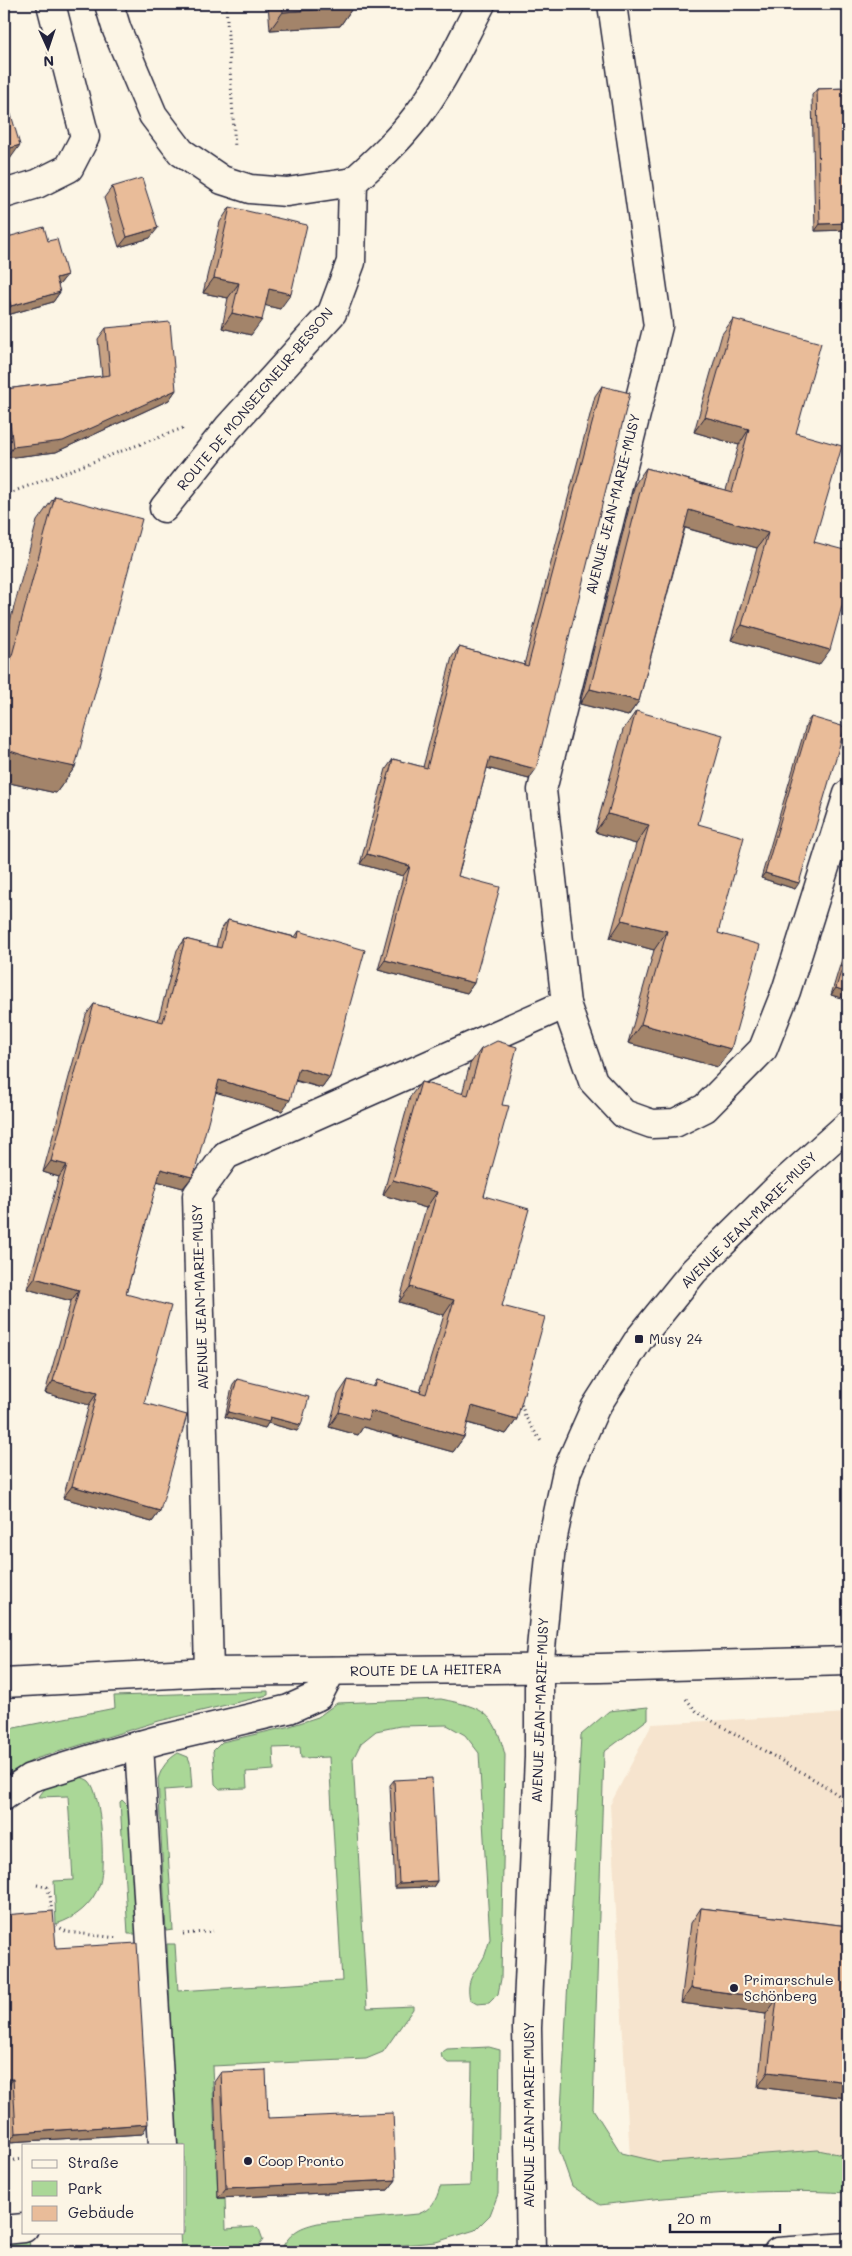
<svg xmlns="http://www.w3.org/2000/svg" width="852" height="2256" font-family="Mali,sans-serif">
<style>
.built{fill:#f6e4ce}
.green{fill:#aad797;stroke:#667c69}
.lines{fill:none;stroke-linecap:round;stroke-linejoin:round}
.minor-casing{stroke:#22223b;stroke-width:31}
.major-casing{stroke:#22223b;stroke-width:31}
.path{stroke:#22223b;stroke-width:3;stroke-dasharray:1 4;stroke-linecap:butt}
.minor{stroke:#fcf5e5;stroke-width:28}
.major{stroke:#fcf5e5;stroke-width:28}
.wall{fill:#c8a284;stroke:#22223b}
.shaded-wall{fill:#a3846b;stroke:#22223b}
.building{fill:#e9bc99;stroke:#22223b}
.poi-dot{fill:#22223b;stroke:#fcf5e5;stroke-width:2}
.labels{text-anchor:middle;stroke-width:4;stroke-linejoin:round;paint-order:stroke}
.street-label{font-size:14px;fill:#22223b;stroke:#fcf5e5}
.poi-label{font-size:14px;fill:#22223b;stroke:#fcf5e5;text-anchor:start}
</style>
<rect width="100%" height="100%" fill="#fcf5e5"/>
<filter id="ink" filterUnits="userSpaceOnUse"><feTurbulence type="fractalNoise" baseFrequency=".02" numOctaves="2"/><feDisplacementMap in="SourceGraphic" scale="10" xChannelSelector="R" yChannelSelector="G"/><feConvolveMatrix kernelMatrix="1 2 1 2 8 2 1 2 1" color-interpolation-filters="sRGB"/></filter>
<g filter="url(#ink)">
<path class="built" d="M 848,1713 L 848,2170 L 631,2177 L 610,1805 L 652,1724 Z"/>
<g class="green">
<path d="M 268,1691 L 268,1695 L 159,1721 L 35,1759 L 4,1776 L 4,1730 L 115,1708 L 114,1696 Z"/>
<path d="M 441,1699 C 484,1708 494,1711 505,1755 L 501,1979 L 498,1994 L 489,2003 L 477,2004 L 470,2000 C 465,1977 476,1973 485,1955 C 487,1950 488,1944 490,1939 L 479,1753 L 465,1735 L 447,1725 L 400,1726 L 376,1731 L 361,1743 L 353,1759 L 367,2008 L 413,2006 L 413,2009 L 383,2052 L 366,2059 L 212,2066 L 218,2198 L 225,2198 L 226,2229 L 254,2227 L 259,2229 L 263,2240 L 254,2252 L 181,2252 L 180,2232 L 184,2232 L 184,2145 L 175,2145 L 167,1944 L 175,1944 L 178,1991 L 342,1981 L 329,1757 L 301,1758 L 300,1747 L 273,1748 L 274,1770 L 246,1772 L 247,1788 L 220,1789 L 215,1784 L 213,1751 L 222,1742 L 287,1727 L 318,1717 L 337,1703 Z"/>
<path d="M 648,1707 L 648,1719 L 604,1752 L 593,2109 L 621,2153 L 659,2162 L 818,2150 L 848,2156 L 848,2193 C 766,2188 682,2195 600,2205 L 572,2186 L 559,2149 L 581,1735 L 609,1711 Z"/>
<path d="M 178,1753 L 188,1757 L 190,1762 L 192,1788 L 164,1790 L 173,1930 L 166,1931 L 158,1779 C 162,1767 167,1760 178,1753 Z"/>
<path d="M 79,1776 C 82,1778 87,1779 89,1781 C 102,1793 105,1867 100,1883 C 93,1904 76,1918 56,1924 L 54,1881 L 73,1880 L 68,1796 L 39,1797 C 48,1781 62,1780 79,1776 Z"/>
<path d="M 122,1800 L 130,1808 L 138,1934 L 128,1934 L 120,1802 Z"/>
<path d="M 489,2047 L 500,2050 L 498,2194 L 490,2215 L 475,2230 L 436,2242 L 322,2252 L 279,2252 C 291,2233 296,2228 318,2223 L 418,2214 C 432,2209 436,2201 440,2187 L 470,2186 L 472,2063 L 448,2063 L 442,2058 L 441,2053 L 447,2049 Z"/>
<path d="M 29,2232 L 30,2252 L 4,2252 L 4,2242 Z"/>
</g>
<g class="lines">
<g class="minor-casing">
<g id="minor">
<path d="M 109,4 L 117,30 L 153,115 L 181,152 L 222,180 L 250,189 L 287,192 L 353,182"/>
<path d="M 4,194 L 37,184 L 69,168 L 85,137 L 51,4"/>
<path d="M 164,508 L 228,428 L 332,313 L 351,262 L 353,182 C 376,161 398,141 417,116 C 443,83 461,41 481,4"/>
<path d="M 566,1004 L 593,1081 L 624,1114 L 652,1124 L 675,1123 L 705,1108 L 763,1049 L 786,991 L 848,794"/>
<path d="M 209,1672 L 197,1195 L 226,1155 L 566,1004 L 542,790 L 658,326 L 612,4"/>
<path d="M 4,1683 L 209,1672 L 600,1668 L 848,1661"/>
<path d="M 139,1745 L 163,2145"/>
<path d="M 4,1796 L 30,1778 L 104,1755 L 158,1740 L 289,1709 L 318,1696 L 331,1671"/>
<path d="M 4,2230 L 24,2228"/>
<path d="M 531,2252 L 527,2028 L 539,1757 L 539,1669 L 551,1546 L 567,1471 L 595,1408 L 639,1339 L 694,1271 L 780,1186 L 848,1125"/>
</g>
</g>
<g class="major-casing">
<path id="major" d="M 778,2252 L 848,2247"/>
</g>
<g class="path">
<path d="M 226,4 L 235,148"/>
<path d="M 4,495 L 186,427"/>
<path d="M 520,1400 L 525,1416 L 542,1443"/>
<path d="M 686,1699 L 697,1712 L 822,1784 L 838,1795 L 848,1807"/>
<path d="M 37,1885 L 47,1887 L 50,1895 L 52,1914"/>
<path d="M 52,1923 L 67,1932 L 117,1938"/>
<path d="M 183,1934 L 213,1931"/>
<path d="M 4,2161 L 24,2159"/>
</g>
<use href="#minor" class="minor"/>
<use href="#major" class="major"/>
</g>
<g class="wall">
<path d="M 268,4 L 353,4 L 353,7 L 340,26 L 270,30 Z"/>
<path d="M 848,88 L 848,230 L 815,231 L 812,95 L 817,89 Z"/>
<path d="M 112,187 L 150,238 L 119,247 L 104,198 Z"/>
<path d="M 230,207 L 280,309 L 265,305 L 251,335 L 222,328 L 228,298 L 203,293 L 220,222 Z"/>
<path d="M 4,238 L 48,241 L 67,275 L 59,285 L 58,286 L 60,292 L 53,302 L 4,316 Z"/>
<path d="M 733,319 L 796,433 L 814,542 L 819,665 L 731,640 L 757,548 L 685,528 L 639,701 L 628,716 L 580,704 L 635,484 L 646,468 L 726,490 L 739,445 L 694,432 L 722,334 Z"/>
<path d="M 106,328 L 176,390 L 169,400 L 56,452 L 6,458 L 4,443 L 4,391 L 6,389 L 102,376 L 98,339 Z"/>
<path d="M 602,386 L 529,779 L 487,768 L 458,876 L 474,983 L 467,993 L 378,970 L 403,876 L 360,864 L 386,769 L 393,759 L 423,767 L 452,657 L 459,647 L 524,665 L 595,396 Z"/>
<path d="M 55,496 L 75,767 L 56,793 L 14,784 L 4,781 L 4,644 L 37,521 Z"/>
<path d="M 636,711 L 698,824 L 718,933 L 731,1049 L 718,1067 L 628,1043 L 654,950 L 610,938 L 636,844 L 595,832 L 623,730 Z"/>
<path d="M 811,717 L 795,889 L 761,878 L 807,722 Z"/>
<path d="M 228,920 L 295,937 L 299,931 L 330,1077 L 322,1088 L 295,1081 L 282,1111 L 216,1092 L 183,1188 L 157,1181 L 126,1294 L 144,1403 L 160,1511 L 152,1522 L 63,1498 L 89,1405 L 45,1393 L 71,1301 L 27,1289 L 59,1177 L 43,1172 L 86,1015 L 94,1004 L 158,1021 L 177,950 L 185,939 L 216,947 L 220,931 Z"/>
<path d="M 848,939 L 848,1000 L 831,995 Z"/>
<path d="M 481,1049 L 502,1105 L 484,1196 L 502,1306 L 517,1419 L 506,1434 L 467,1423 L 464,1437 L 453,1452 L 363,1427 L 358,1435 L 329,1427 L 338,1395 L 348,1380 L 373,1387 L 377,1380 L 420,1392 L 444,1315 L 399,1302 L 426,1208 L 383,1195 L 410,1097 L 421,1082 L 462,1094 L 470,1064 Z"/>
<path d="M 237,1379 L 297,1431 L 268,1423 L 265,1428 L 225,1417 L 233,1384 Z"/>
<path d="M 394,1780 L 437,1881 L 433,1887 L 395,1888 L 390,1785 Z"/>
<path d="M 701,1908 L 848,1926 L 848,2098 L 758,2087 L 766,2014 L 681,2003 L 691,1923 Z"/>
<path d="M 4,1915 L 56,1948 L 142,2134 L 9,2142 L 6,2089 L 4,2089 Z"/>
<path d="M 221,2072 L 268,2118 L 396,2180 L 388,2190 L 218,2198 L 214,2082 Z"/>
</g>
<g class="shaded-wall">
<path d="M 353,7 L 340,26 L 270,30 L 283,12 Z"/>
<path d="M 20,145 L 10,159 L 4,161 L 4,150 Z"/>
<path d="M 848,223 L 848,230 L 815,231 L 820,224 Z"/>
<path d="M 158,228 L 150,238 L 119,247 L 127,237 Z"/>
<path d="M 67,275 L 59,285 L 49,288 L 56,278 Z"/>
<path d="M 214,278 L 239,283 L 228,298 L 203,293 Z"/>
<path d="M 269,289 L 291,294 L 280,309 L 259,304 Z"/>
<path d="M 60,292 L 53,302 L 4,316 L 11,306 Z"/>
<path d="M 232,313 L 262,320 L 251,335 L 222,328 Z"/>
<path d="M 176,390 L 169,400 L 56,452 L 6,458 L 13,447 Z"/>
<path d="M 705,417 L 749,429 L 739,445 L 694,432 Z"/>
<path d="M 689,510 L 768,533 L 757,548 L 679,526 Z"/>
<path d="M 742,625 L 830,650 L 819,665 L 731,640 Z"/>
<path d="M 590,689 L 639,701 L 628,716 L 580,704 Z"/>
<path d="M 4,749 L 75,767 L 56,793 L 14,784 L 4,781 Z"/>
<path d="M 490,757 L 536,769 L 529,779 L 483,767 Z"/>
<path d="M 608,814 L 649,825 L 636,844 L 595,832 Z"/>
<path d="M 367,854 L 410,866 L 403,876 L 360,864 Z"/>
<path d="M 765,873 L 799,883 L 795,889 L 761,878 Z"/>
<path d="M 622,920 L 667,931 L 654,950 L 610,938 Z"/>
<path d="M 385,960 L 474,983 L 467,993 L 378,970 Z"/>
<path d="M 836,988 L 848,992 L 848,1000 L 831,995 Z"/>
<path d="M 641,1024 L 731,1049 L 718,1067 L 628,1043 Z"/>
<path d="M 299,1068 L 330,1077 L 322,1088 L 291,1079 Z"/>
<path d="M 219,1080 L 290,1100 L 282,1111 L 211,1091 Z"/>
<path d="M 51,1161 L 67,1165 L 59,1177 L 43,1172 Z"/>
<path d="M 161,1169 L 192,1177 L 183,1188 L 153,1180 Z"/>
<path d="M 393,1180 L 437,1192 L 426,1208 L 383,1195 Z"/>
<path d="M 35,1278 L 79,1290 L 71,1301 L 27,1289 Z"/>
<path d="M 410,1287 L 454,1300 L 444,1315 L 399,1302 Z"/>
<path d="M 53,1381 L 97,1393 L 89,1405 L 45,1393 Z"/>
<path d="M 472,1406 L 517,1419 L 506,1434 L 461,1421 Z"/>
<path d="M 370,1411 L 464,1437 L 453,1452 L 363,1427 L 358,1435 L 329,1427 L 339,1412 Z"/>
<path d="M 228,1412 L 270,1417 L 301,1425 L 297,1431 L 268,1423 L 265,1428 L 225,1417 Z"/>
<path d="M 72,1486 L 160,1511 L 152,1522 L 63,1498 Z"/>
<path d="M 437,1881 L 433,1887 L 395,1888 L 399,1883 Z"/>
<path d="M 691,1988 L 777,1999 L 766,2014 L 681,2003 Z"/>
<path d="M 768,2072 L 848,2082 L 848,2098 L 758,2087 Z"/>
<path d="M 4,2079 L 13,2079 L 6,2089 L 4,2089 Z"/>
<path d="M 148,2124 L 142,2134 L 9,2142 L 16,2133 Z"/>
<path d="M 396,2180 L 388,2190 L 218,2198 L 226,2188 Z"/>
</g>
<g class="building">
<path d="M 282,4 L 353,4 L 353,7 L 283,12 Z"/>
<path d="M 848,88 L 848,223 L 820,224 L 817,89 Z"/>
<path d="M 4,91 L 20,145 L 4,150 Z"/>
<path d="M 142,178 L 158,228 L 127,237 L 112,187 Z"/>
<path d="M 230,207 L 307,225 L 291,294 L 269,289 L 262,320 L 232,313 L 239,283 L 214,278 Z"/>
<path d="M 44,227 L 48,241 L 57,239 L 67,275 L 56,278 L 60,292 L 11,306 L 4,281 L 4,238 Z"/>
<path d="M 733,319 L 821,343 L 796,433 L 842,446 L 814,542 L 848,551 L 848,584 L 830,650 L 742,625 L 768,533 L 689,510 L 639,701 L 590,689 L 646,468 L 732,492 L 749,429 L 705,417 Z"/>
<path d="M 170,322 L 176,390 L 63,441 L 13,447 L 6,389 L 110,375 L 106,328 Z"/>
<path d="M 602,386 L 630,393 L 536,769 L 490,757 L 458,876 L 500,887 L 474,983 L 385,960 L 410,866 L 367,854 L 393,759 L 427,768 L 459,647 L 528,666 Z"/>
<path d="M 55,496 L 142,519 L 75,767 L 32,758 L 4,749 L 4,685 Z"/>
<path d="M 636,711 L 723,735 L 698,824 L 744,837 L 718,933 L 760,945 L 731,1049 L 641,1024 L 667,931 L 622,920 L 649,825 L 608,814 Z"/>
<path d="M 811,717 L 845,727 L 799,883 L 765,873 Z"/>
<path d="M 228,920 L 298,938 L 299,931 L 365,950 L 330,1077 L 299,1068 L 290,1100 L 219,1080 L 195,1171 L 192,1177 L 161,1169 L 126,1294 L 171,1306 L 144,1403 L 187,1415 L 160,1511 L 72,1486 L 97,1393 L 53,1381 L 79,1290 L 35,1278 L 67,1165 L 51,1161 L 94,1004 L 163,1022 L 185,939 L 221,948 Z"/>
<path d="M 848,948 L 848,992 L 836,988 Z"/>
<path d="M 497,1041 L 517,1047 L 502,1105 L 509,1106 L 484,1196 L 529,1209 L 502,1306 L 545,1317 L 517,1419 L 472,1406 L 464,1437 L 370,1411 L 368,1420 L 339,1412 L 348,1380 L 375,1387 L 377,1380 L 426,1394 L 454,1300 L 410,1287 L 437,1192 L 393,1180 L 421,1082 L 468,1095 L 481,1049 Z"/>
<path d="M 237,1379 L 309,1397 L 301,1425 L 270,1417 L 269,1422 L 228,1412 Z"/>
<path d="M 432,1778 L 437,1881 L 399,1883 L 394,1780 Z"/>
<path d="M 701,1908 L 848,1926 L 848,2082 L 768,2072 L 777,1999 L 691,1988 Z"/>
<path d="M 53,1911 L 56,1948 L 137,1943 L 148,2124 L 16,2133 L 13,2079 L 4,2079 L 4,1915 Z"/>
<path d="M 266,2070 L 268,2118 L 393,2113 L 396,2180 L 226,2188 L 221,2072 Z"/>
</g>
</g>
<g class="poi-dot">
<rect x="634" y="1334" width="10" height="10" rx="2.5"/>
<circle cx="734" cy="1988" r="5"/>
<circle cx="248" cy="2161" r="5"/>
</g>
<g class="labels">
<g class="street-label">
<text transform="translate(255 399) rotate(-50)" y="5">ROUTE DE MONSEIGNEUR-BESSON</text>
<text transform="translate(613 504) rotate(-76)" y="5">AVENUE JEAN-MARIE-MUSY</text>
<text transform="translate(749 1220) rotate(-45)" y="5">AVENUE JEAN-MARIE-MUSY</text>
<text transform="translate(200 1297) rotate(-92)" y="5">AVENUE JEAN-MARIE-MUSY</text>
<text transform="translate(426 1670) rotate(-1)" y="5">ROUTE DE LA HEITERA</text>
<text transform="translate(540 1710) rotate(-88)" y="5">AVENUE JEAN-MARIE-MUSY</text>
<text transform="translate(529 2115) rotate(-90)" y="5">AVENUE JEAN-MARIE-MUSY</text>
</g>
<g class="poi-label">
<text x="649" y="1344">Musy 24</text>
<text x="744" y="1985">Primarschule<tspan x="744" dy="16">Schönberg</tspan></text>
<text x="258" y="2166">Coop Pronto</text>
</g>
</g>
<rect width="852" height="2256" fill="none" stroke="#fcf5e5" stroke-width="20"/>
<rect x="10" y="10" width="832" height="2236" fill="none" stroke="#22223b" stroke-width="2" filter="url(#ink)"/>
<rect x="22" y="2144" width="162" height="90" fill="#fcf5e5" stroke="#a5a1a1"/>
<rect x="32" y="2160" width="25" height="8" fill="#fcf5e5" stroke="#a5a1a1"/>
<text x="68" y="2168" font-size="15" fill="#22223b">Straße</text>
<rect x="32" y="2181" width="25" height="15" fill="#aad797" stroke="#a5a1a1"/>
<text x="68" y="2194" font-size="15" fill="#22223b">Park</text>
<rect x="32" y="2206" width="25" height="15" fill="#e9bc99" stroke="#a5a1a1"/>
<text x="68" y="2218" font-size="15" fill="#22223b">Gebäude</text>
<g transform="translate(48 48) rotate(177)" stroke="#fcf5e5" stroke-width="4" paint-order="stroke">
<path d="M0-4L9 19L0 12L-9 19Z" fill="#22223b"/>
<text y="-8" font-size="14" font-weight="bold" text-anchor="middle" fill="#22223b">N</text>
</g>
<path d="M670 2224v8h110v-8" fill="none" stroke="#22223b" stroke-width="2.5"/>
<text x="677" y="2224" font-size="15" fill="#22223b" stroke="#fcf5e5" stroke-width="4" paint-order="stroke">20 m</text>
</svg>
